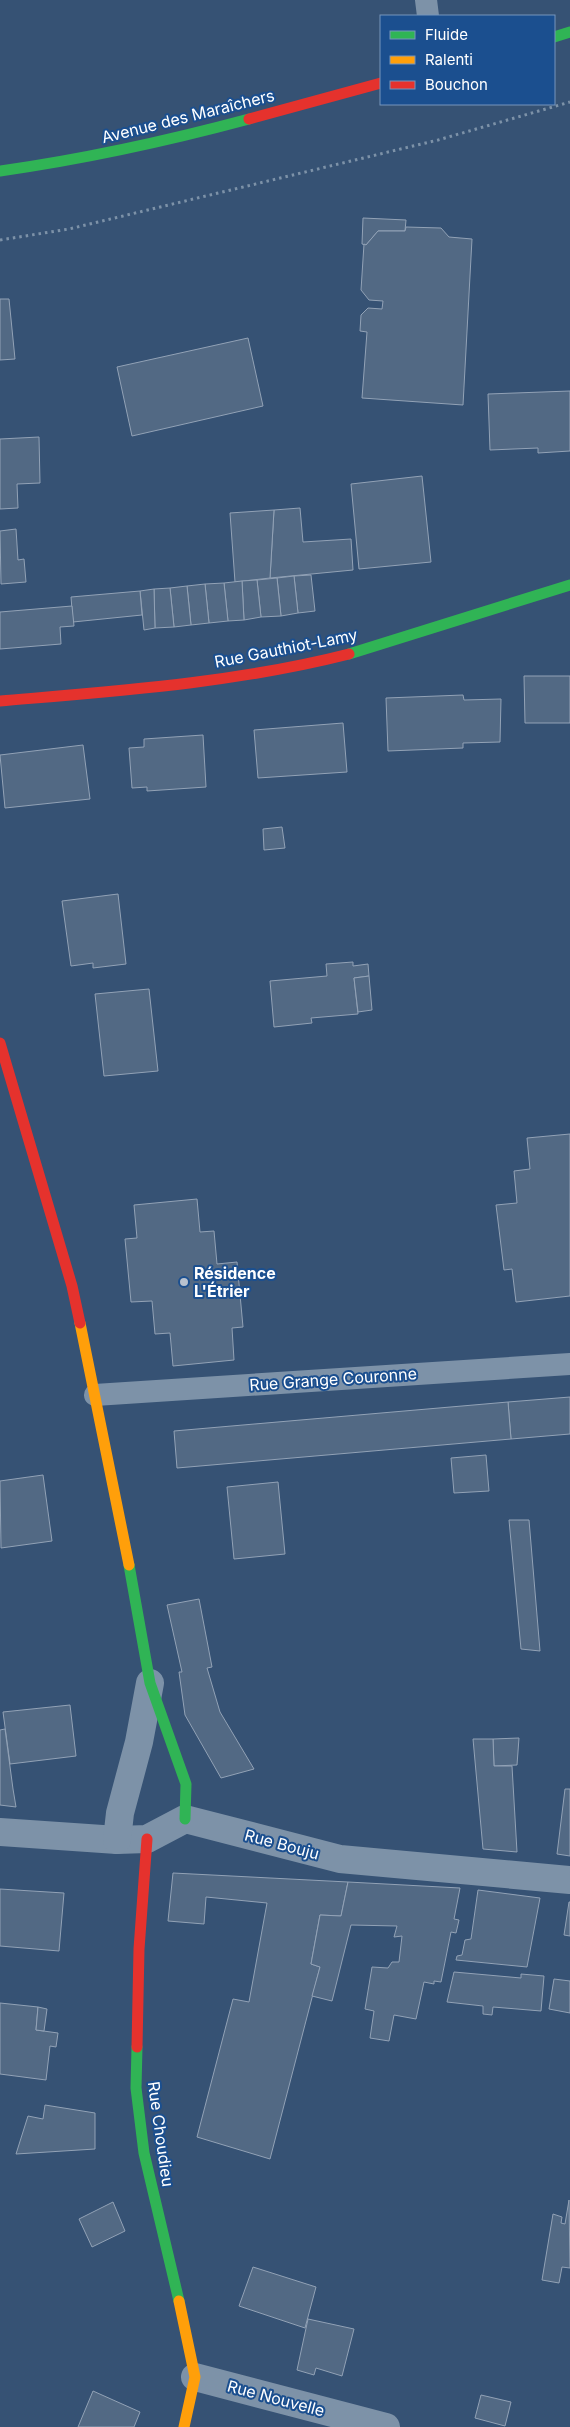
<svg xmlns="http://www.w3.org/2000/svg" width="570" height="2427" font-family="Inter,sans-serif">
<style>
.building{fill:#526984;stroke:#92a2b6}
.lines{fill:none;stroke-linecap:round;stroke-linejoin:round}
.path{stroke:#7d92a8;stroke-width:3;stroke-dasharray:2.5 4;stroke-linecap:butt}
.lane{stroke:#7d92a8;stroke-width:22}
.street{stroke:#7d92a8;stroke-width:28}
.fast{stroke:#30b455;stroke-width:11}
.slow{stroke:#ff9f0a;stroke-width:11}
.jam{stroke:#e5322d;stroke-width:11}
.poi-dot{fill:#b9c2ce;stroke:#1b4f8f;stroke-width:2}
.labels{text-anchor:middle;stroke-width:4;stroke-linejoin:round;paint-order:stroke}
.street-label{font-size:16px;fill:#fff;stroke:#1b4f8f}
.poi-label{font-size:16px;font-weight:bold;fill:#fff;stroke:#1b4f8f;text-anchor:start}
</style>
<rect width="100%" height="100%" fill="#365274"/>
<g class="building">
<path d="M 363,218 L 406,220 L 405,231 L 378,231 L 366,245 L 362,244 Z"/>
<path d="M 406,227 L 441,228 L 449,237 L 472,239 L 463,405 L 362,398 L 367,332 L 360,331 L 361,315 L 368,308 L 382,309 L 383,301 L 369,300 L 361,290 L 364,244 L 366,245 L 378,231 L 405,231 Z"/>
<path d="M 0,299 L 9,299 L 15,359 L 0,360 Z"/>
<path d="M 248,338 L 263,406 L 132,436 L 117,367 Z"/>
<path d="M 570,391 L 570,451 L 538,453 L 538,448 L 490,450 L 488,394 Z"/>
<path d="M 39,437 L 40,483 L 17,484 L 18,508 L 0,509 L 0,439 Z"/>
<path d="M 422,476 L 431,562 L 359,569 L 351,484 Z"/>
<path d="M 300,508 L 303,542 L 351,539 L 353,570 L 270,578 L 274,510 Z"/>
<path d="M 274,510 L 270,578 L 235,582 L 230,513 Z"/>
<path d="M 16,529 L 18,560 L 24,559 L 26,582 L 1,584 L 0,531 Z"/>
<path d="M 311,575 L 315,611 L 298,613 L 294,576 Z"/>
<path d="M 294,576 L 298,613 L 281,616 L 277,578 Z"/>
<path d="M 277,578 L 281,616 L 261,617 L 257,580 Z"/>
<path d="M 257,580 L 261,617 L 244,620 L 242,581 Z"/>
<path d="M 242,581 L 244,620 L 228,621 L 224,583 Z"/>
<path d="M 224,583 L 228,621 L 209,623 L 205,584 Z"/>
<path d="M 205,584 L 209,623 L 191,625 L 187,586 Z"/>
<path d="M 187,586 L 191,625 L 174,627 L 170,588 Z"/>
<path d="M 170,588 L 174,627 L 155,628 L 154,589 Z"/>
<path d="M 154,589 L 155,628 L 144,630 L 140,591 Z"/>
<path d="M 140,591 L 142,615 L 73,622 L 71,597 Z"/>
<path d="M 72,606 L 74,626 L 60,627 L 61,644 L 0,649 L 0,612 Z"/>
<path d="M 524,676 L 570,676 L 570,723 L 525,723 Z"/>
<path d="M 463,695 L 464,700 L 501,699 L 500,742 L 463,743 L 463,748 L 388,751 L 386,698 Z"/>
<path d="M 343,723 L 347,772 L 258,778 L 254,730 Z"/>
<path d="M 203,735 L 206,787 L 147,791 L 147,787 L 132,788 L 129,748 L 144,747 L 144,739 Z"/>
<path d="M 83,745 L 90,799 L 5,808 L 0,755 Z"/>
<path d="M 282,827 L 285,848 L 264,850 L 263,829 Z"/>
<path d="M 118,894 L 126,964 L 93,968 L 93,963 L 71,966 L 62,901 Z"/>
<path d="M 353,962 L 353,966 L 368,964 L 369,976 L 354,978 L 358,1014 L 311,1018 L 312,1023 L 274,1027 L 270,981 L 327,976 L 326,964 Z"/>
<path d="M 369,976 L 372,1010 L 358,1012 L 354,978 Z"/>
<path d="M 149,989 L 158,1071 L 104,1076 L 95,994 Z"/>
<path d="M 570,1134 L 570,1296 L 516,1302 L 512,1269 L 504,1270 L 496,1205 L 517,1203 L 514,1171 L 530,1169 L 527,1138 Z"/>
<path d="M 197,1199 L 200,1232 L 214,1231 L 217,1264 L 237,1262 L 243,1327 L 232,1328 L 234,1360 L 173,1366 L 170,1333 L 155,1334 L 152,1301 L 131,1302 L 125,1239 L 137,1238 L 134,1205 Z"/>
<path d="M 570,1397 L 570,1434 L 511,1439 L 508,1402 Z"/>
<path d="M 508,1402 L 511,1439 L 177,1468 L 174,1431 Z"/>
<path d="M 486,1455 L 489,1491 L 454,1493 L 451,1458 Z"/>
<path d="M 43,1475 L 52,1541 L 1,1548 L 0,1481 Z"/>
<path d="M 278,1482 L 285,1554 L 234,1559 L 227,1487 Z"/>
<path d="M 509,1520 L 529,1520 L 540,1651 L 521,1649 Z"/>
<path d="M 199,1599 L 212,1667 L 207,1668 L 220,1712 L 254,1769 L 221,1778 L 185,1715 L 179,1672 L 182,1672 L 167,1605 Z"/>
<path d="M 70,1705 L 76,1756 L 10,1764 L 3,1712 Z"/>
<path d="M 5,1729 L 13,1789 L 16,1807 L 0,1805 L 0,1730 Z"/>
<path d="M 519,1738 L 517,1765 L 494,1766 L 493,1739 Z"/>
<path d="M 473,1739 L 493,1739 L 494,1766 L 512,1766 L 517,1852 L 483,1849 Z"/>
<path d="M 565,1789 L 570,1789 L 570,1856 L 557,1854 Z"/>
<path d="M 173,1873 L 348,1882 L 341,1916 L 320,1915 L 311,1964 L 320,1967 L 270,2159 L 197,2137 L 233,1999 L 249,2002 L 267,1903 L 206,1897 L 204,1924 L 168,1921 Z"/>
<path d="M 348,1882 L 460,1888 L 454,1919 L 459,1920 L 456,1933 L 451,1932 L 441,1982 L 434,1981 L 434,1984 L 424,1982 L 416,2019 L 394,2015 L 389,2041 L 370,2038 L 374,2011 L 365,2009 L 372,1967 L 388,1968 L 392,1962 L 399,1962 L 402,1936 L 394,1937 L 397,1926 L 351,1925 L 332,2001 L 312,1996 L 320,1967 L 311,1964 L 320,1915 L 341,1916 Z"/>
<path d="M 0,1889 L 64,1893 L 59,1951 L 0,1946 Z"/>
<path d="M 478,1890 L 540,1898 L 527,1967 L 456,1960 L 457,1956 L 462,1955 L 465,1940 L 471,1939 Z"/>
<path d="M 569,1902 L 570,1902 L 570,1936 L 564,1935 Z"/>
<path d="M 454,1972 L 521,1978 L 521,1974 L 544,1976 L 541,2011 L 493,2007 L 492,2015 L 483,2014 L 483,2006 L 447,2002 Z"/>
<path d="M 554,1979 L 570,1981 L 570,2013 L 549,2009 Z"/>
<path d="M 0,2003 L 38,2007 L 36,2030 L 58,2033 L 56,2047 L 50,2046 L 46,2080 L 0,2074 Z"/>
<path d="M 38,2007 L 47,2009 L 44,2031 L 36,2030 Z"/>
<path d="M 45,2105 L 95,2113 L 95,2149 L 16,2154 L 28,2116 L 43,2119 Z"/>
<path d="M 569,2200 L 570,2268 L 562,2267 L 559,2283 L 542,2280 L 553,2214 L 562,2217 L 561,2223 L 565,2224 Z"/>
<path d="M 113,2202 L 125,2231 L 92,2247 L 79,2219 Z"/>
<path d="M 253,2267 L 316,2287 L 305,2328 L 239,2306 Z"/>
<path d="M 308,2319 L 354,2329 L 342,2376 L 316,2368 L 314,2375 L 297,2370 Z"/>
<path d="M 93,2391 L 140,2412 L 134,2427 L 78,2427 Z"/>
<path d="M 481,2395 L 511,2402 L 505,2426 L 475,2418 Z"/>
</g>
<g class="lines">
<path class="path" d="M 0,240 L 69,229 L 438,140 L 570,102"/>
<g class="lane">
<path d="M 426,0 L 428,16"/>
<path d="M 95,1395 L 570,1364"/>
</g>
<g class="street">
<path d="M 0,1832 L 117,1840 L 147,1839 L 185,1819 L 340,1859 L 570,1880"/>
<path d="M 117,1840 L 120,1813 L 139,1742 L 150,1683"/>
<path d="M 195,2377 L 386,2427"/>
</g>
<g class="fast">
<path d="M 554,37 L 570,32"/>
<path d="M 0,171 C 85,159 167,141 249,119"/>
<path d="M 349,654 L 570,585"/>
<path d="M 129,1565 L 150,1683 L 186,1784 L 185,1819"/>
<path d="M 137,2047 L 136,2088 L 144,2153 L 179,2301"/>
</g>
<g class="slow">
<path d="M 80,1323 L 129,1565"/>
<path d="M 179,2301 L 195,2377 L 184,2427"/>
</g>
<g class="jam">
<path d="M 249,119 L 381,83"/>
<path d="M 0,701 C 117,691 235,683 349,654"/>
<path d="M 0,1043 L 72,1286 L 80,1323"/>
<path d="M 137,2047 L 139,1949 L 147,1839"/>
</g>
</g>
<circle class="poi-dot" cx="184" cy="1282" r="5"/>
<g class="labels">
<g class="street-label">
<text transform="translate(188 116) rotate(-14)" y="6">Avenue des Maraîchers</text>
<text transform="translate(286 648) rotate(-11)" y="6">Rue Gauthiot-Lamy</text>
<text transform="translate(333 1379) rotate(-4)" y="6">Rue Grange Couronne</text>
<text transform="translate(282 1844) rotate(15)" y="6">Rue Bouju</text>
<text transform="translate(161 2134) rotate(82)" y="6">Rue Choudieu</text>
<text transform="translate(276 2398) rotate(15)" y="6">Rue Nouvelle</text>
</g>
<g class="poi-label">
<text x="194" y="1279">Résidence<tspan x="194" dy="18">L'Étrier</tspan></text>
</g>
</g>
<rect x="380" y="15" width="175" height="90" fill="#1b4f8f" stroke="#7695bc"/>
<rect x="390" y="31" width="25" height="8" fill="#30b455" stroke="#7695bc"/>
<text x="425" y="40" font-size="15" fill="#ffffff">Fluide</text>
<rect x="390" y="56" width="25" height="8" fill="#ff9f0a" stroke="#7695bc"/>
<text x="425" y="65" font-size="15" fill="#ffffff">Ralenti</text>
<rect x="390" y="81" width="25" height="8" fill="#e5322d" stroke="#7695bc"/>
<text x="425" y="90" font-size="15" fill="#ffffff">Bouchon</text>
</svg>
